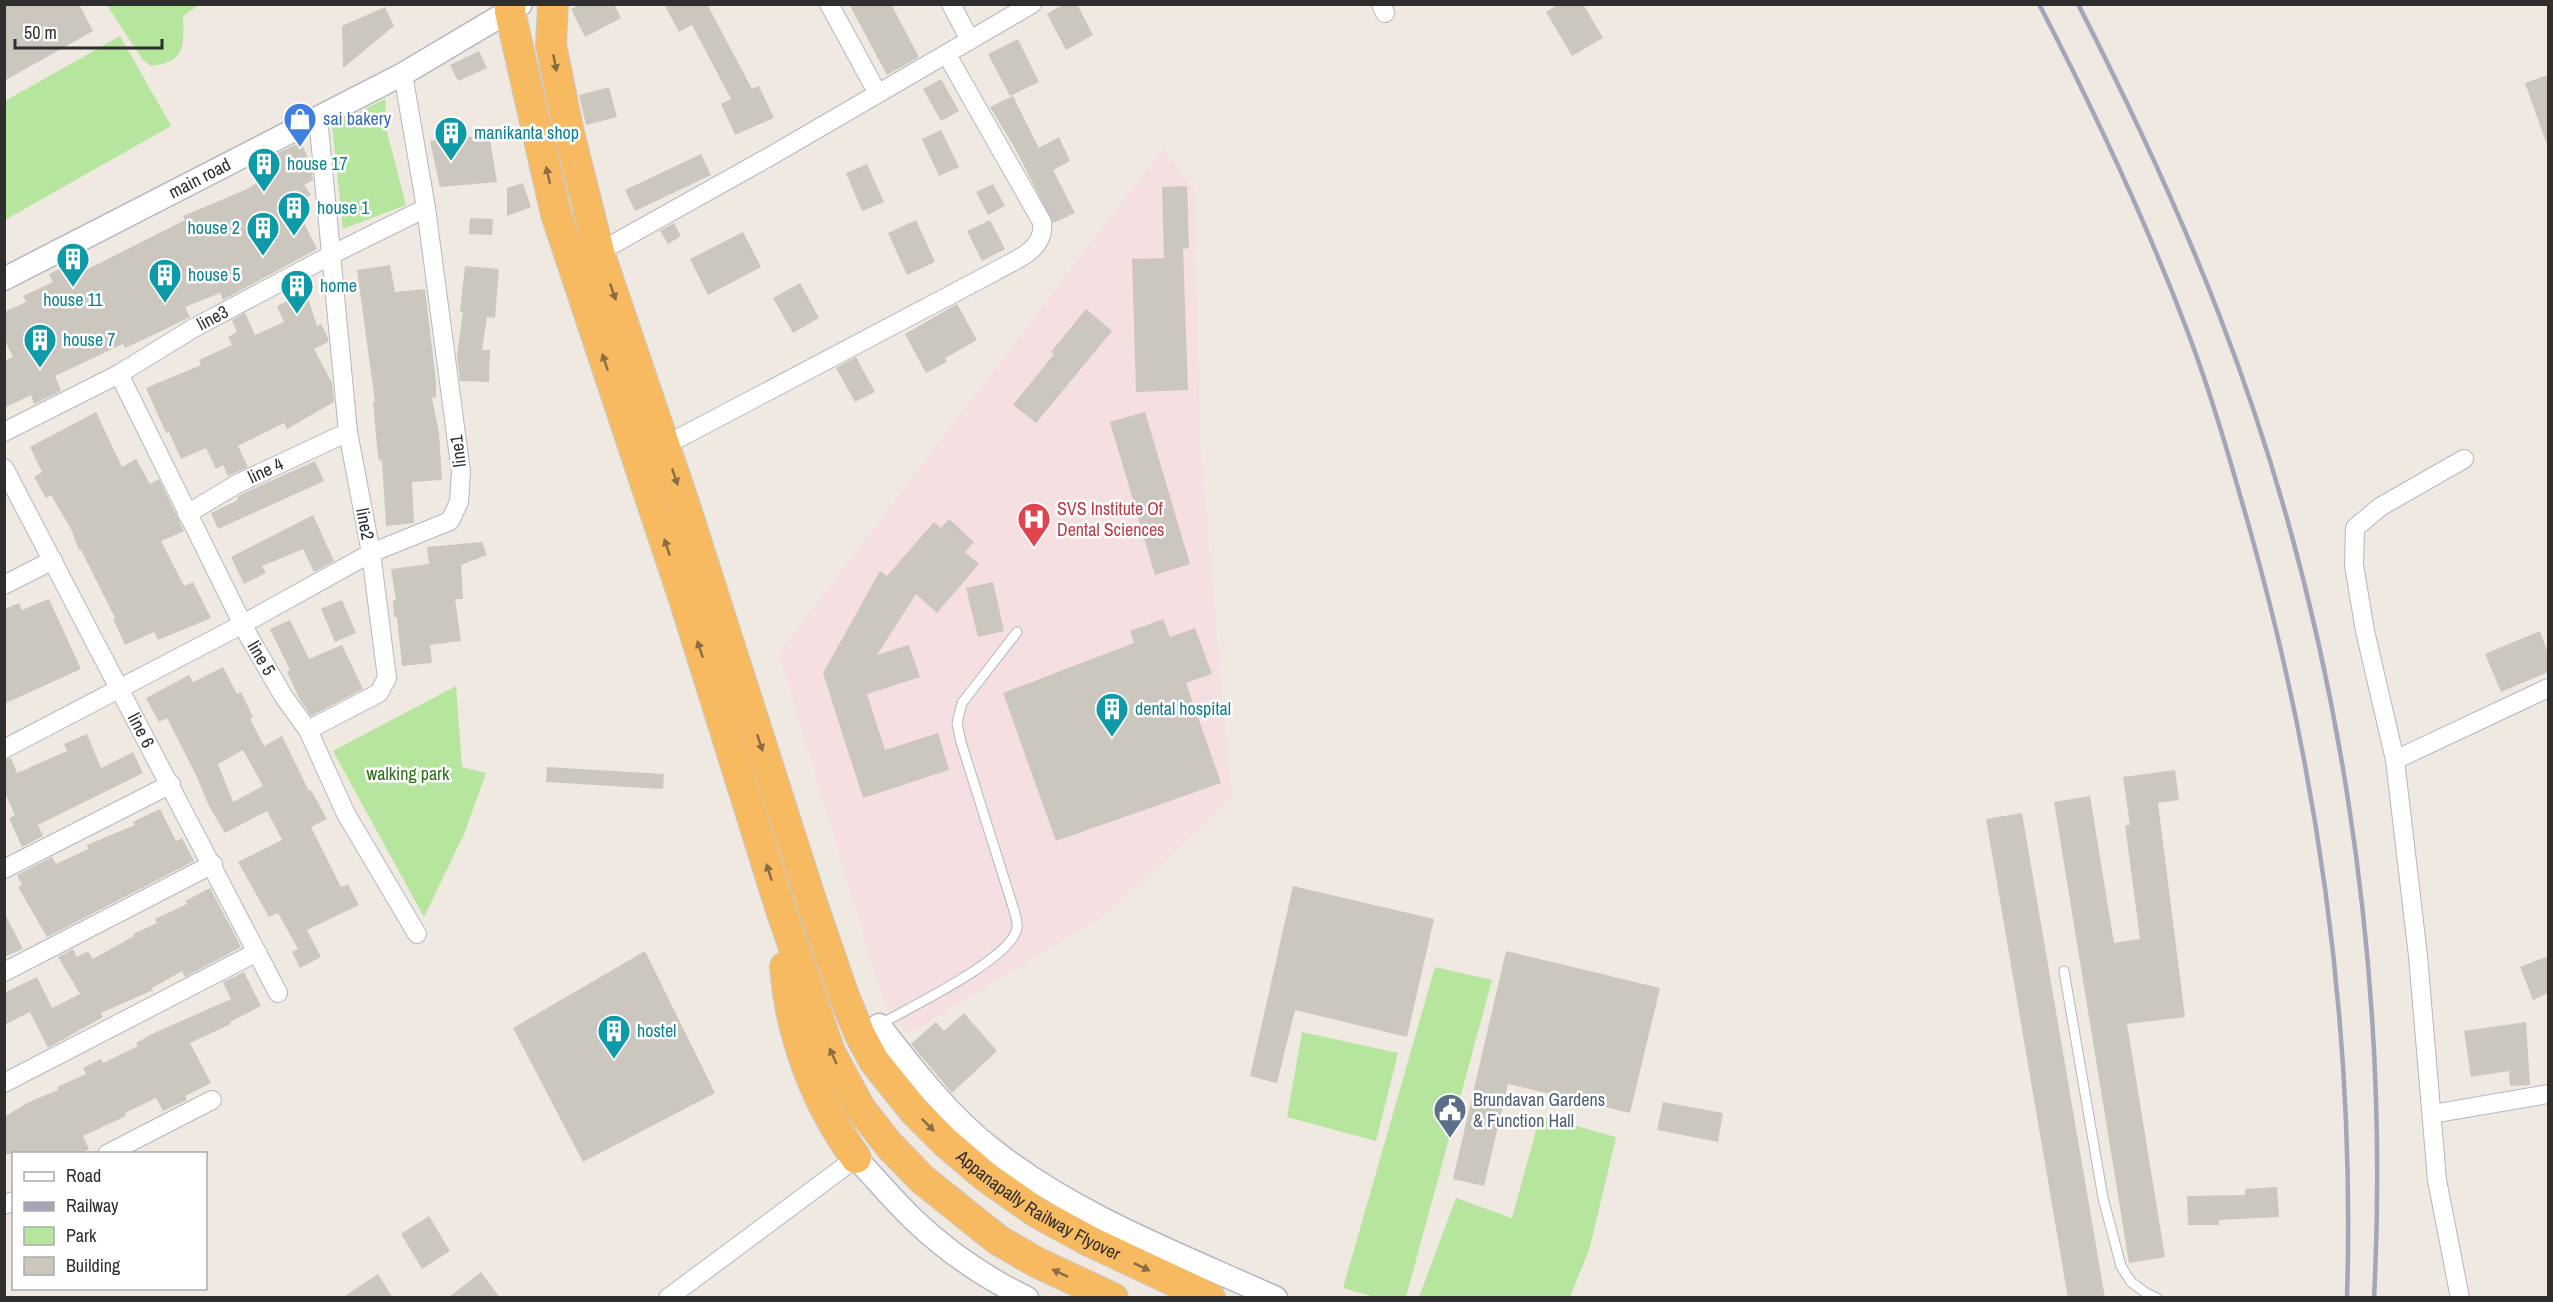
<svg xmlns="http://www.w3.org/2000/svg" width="2553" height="1302" font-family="'Archivo Narrow',sans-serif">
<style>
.medical{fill:#f5dfe0}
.green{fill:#b6e59e}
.building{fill:#cbc7bf;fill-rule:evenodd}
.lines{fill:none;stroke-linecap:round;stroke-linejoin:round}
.service-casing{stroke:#b4b7c1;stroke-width:11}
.minor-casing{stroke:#b4b7c1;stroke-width:20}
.tertiary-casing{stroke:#b4b7c1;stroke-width:25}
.trunk-casing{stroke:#c9c9c9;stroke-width:32}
.service{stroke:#fff;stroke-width:9}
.minor{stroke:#fff;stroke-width:18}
.tertiary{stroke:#fff;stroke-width:22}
.trunk{stroke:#f8ba60;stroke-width:30}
.rail{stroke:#a3a6b8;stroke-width:4.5}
.oneway{fill:#896d44}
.labels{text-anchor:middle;stroke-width:5;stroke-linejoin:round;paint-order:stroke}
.shop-label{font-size:18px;fill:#366cbe;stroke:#fff;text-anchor:start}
.culture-label{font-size:18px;fill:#0d838f;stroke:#fff;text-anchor:start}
.street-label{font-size:18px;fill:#2e2e2e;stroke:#fff}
.health-label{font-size:18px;fill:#be3a42;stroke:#fff;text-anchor:start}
.park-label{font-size:18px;fill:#2c6e1b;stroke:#fff}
.service-label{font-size:18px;fill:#4e5e75;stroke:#fff;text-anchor:start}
</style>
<rect width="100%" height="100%" fill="#efe9e1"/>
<path class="medical" d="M 1163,148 L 1194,190 L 1200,443 L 1231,797 L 1113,910 L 908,1034 L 885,1005 L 779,653 Z"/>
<g class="green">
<path d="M 107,5 L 199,5 L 183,16 C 184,45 186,62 151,66 L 142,59 Z"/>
<path d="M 120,36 L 171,126 L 5,220 L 5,101 Z"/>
<path d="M 385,99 L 387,132 L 406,205 L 343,229 L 332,125 Z"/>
<path d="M 456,686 L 462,767 L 486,773 L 464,834 L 424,917 L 333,751 Z"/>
<path d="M 1435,967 L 1492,980 L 1406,1297 L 1375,1297 L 1343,1288 Z"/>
<path d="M 1302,1032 L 1398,1053 L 1376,1141 L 1287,1117 Z"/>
<path d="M 1540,1116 L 1616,1137 L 1590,1247 L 1570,1297 L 1419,1297 L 1456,1198 L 1512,1218 Z"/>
</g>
<g class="building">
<path d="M 4,4 L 79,4 L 93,31 L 4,81 Z"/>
<path d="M 580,4 L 614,4 L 621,18 L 585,37 L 571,9 Z"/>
<path d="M 664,4 L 707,4 L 752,89 L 759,86 L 774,118 L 735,135 L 721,104 L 731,99 L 692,25 L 679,32 Z"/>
<path d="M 849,4 L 891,4 L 919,57 L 887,75 Z"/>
<path d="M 1064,4 L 1077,4 L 1093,35 L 1066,50 L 1047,14 Z"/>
<path d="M 1559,4 L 1583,4 L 1603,38 L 1572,56 L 1546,12 Z"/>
<path d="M 385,7 L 394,26 L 343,68 L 342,26 Z"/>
<path d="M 1018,39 L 1039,82 L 1010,96 L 988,54 Z"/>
<path d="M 479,51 L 487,68 L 458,81 L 450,65 Z"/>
<path d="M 2548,75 L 2548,141 L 2546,142 L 2525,83 Z"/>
<path d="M 941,79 L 959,111 L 941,121 L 923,89 Z"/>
<path d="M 609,87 L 617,117 L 586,125 L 579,95 Z"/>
<path d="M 1013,96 L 1039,148 L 1059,137 L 1070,161 L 1053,170 L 1075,213 L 1053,223 L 1016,150 L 990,107 Z"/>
<path d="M 941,130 L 959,167 L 939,176 L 922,139 Z"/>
<path d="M 489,134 L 497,182 L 440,187 L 430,141 L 463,135 L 463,138 Z"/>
<path d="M 301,142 L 311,165 L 313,180 L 304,185 L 311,195 L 294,203 L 317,249 L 223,300 L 220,293 L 185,307 L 190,317 L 151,336 L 125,348 L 123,344 L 55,376 L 61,391 L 34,404 L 31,395 L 4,408 L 4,361 L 13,357 L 4,339 L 4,312 L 26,302 L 23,296 L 53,282 L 49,274 L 77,260 L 82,272 L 185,220 L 183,216 L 245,190 L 278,171 L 277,168 L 281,166 L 276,154 Z"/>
<path d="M 701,154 L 711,175 L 635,211 L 625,190 Z"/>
<path d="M 867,164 L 884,202 L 862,211 L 846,173 Z"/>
<path d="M 523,183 L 531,207 L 507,216 L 507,188 Z"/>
<path d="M 993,184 L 1005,206 L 988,215 L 976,192 Z"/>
<path d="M 1187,186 L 1189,248 L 1183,249 L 1188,390 L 1136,392 L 1132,259 L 1164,258 L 1162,187 Z"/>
<path d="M 470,218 L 493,219 L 492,235 L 469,234 Z"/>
<path d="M 916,220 L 935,262 L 907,275 L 888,233 Z"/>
<path d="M 990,220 L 1005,249 L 982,261 L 967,231 Z"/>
<path d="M 674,223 L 681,236 L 668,244 L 660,231 Z"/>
<path d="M 743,232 L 761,267 L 708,295 L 690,259 Z"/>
<path d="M 390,265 L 395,292 L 425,289 L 436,381 L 436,397 L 432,398 L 439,433 L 442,480 L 412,482 L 414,523 L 386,526 L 382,460 L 379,461 L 377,447 L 373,402 L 375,402 L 357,270 Z"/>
<path d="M 465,266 L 499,269 L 495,318 L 487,317 L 482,350 L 490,350 L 489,382 L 460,381 L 457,356 L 463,312 L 460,312 Z"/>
<path d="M 800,283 L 819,318 L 793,333 L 773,298 Z"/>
<path d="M 306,292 L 317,326 L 321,324 L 328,338 L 328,342 L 314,349 L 332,383 L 334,402 L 287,429 L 284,423 L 238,446 L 248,467 L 228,476 L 223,465 L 216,469 L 206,448 L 181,459 L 169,432 L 166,433 L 146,388 L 201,365 L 199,360 L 232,345 L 228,337 L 237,332 L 232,320 L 245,313 L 255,335 L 284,322 L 277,306 Z"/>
<path d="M 957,304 L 977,340 L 945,358 L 947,362 L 926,373 L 905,334 Z"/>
<path d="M 1086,309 L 1112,331 L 1036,423 L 1013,405 L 1054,354 L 1051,352 Z"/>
<path d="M 856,357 L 875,392 L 855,402 L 836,368 Z"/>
<path d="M 96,412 L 122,467 L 136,459 L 150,484 L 159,479 L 184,531 L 161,541 L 184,586 L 193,582 L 211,618 L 158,640 L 154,632 L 125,645 L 113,619 L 115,618 L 81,550 L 79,550 L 71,529 L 51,495 L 46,498 L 34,477 L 42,472 L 30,447 Z"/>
<path d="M 1145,412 L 1190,564 L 1155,575 L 1110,422 Z"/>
<path d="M 315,461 L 324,481 L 218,529 L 211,513 L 238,500 L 237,497 L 242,494 Z"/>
<path d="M 313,515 L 334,561 L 314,572 L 303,549 L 262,566 L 266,573 L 244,584 L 231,557 Z"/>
<path d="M 949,519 L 974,542 L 965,552 L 979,564 L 937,613 L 916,594 L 877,655 L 909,645 L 920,677 L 867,694 L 885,750 L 938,733 L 949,770 L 863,798 L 823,673 L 880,571 L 887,576 L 934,522 L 941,528 Z"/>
<path d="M 482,542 L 487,555 L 461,565 L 463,599 L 455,599 L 461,641 L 430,645 L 432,663 L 402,666 L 397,617 L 394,617 L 393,600 L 396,600 L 391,569 L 429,564 L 427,547 Z"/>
<path d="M 993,582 L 1004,631 L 978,637 L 966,588 Z"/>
<path d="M 49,599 L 81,669 L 4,704 L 4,609 L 19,603 L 22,610 Z"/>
<path d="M 342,600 L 356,633 L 335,642 L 321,609 Z"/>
<path d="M 1163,619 L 1170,637 L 1195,628 L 1212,674 L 1186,683 L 1221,783 L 1056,841 L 1003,693 L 1134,643 L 1130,631 Z"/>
<path d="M 290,620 L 309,659 L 342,645 L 363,689 L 311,716 L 299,698 L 287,672 L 290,670 L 270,629 Z"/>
<path d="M 2540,631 L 2548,653 L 2548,672 L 2501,692 L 2485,654 Z"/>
<path d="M 223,667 L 237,694 L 241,692 L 253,717 L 250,719 L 264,746 L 282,736 L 309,791 L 311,790 L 327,819 L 311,827 L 341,887 L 348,884 L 359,905 L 307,930 L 321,957 L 300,968 L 292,952 L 298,949 L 278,913 L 269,917 L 238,862 L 282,840 L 267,811 L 225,833 L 209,806 L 196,775 L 167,718 L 159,722 L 146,698 L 189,675 L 193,682 ZM 243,750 L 263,786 L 233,802 L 218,764 Z"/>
<path d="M 87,734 L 101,768 L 133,752 L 143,773 L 38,825 L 43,836 L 22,847 L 9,818 L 15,815 L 4,791 L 4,760 L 11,758 L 17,773 L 67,751 L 64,744 Z"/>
<path d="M 547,767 L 664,774 L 663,789 L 546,782 Z"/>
<path d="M 2175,770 L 2179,800 L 2158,803 L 2185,1017 L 2127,1024 L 2165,1257 L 2129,1263 L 2054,802 L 2090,796 L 2114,943 L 2140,939 L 2125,825 L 2130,825 L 2123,777 Z"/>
<path d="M 160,809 L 176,841 L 182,838 L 194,861 L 47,937 L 18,887 L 22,885 L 17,875 L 52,857 L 56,864 L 88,849 L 87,845 L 135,825 L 133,822 Z"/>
<path d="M 2022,813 L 2105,1298 L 2068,1298 L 1986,819 Z"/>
<path d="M 1293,886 L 1434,919 L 1407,1037 L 1295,1010 L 1277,1083 L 1250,1076 Z"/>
<path d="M 210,888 L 241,947 L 185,977 L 182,971 L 152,988 L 153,990 L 101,1013 L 103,1017 L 48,1048 L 30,1012 L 4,1025 L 4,993 L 37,977 L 52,1008 L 80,994 L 58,957 L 73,949 L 77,957 L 88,951 L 93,959 L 134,936 L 133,934 L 157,923 L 155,919 L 187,904 L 185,901 Z"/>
<path d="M 4,912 L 23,949 L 4,957 Z"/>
<path d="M 645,951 L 715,1093 L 583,1162 L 513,1028 Z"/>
<path d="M 1506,951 L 1660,988 L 1630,1113 L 1508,1084 L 1484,1186 L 1453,1179 Z"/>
<path d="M 2548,956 L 2548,993 L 2533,1000 L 2520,967 Z"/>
<path d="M 244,972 L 261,1006 L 230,1022 L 231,1024 L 190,1043 L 211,1083 L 185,1096 L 187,1100 L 163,1111 L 156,1098 L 125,1113 L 126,1116 L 83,1136 L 89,1149 L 79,1154 L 4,1154 L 4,1117 L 29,1102 L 58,1090 L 57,1087 L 86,1074 L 83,1068 L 101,1059 L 103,1063 L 138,1046 L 136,1043 L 154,1033 L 231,999 L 223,982 Z"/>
<path d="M 964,1013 L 997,1051 L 952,1093 L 911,1044 L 936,1022 L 944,1031 Z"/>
<path d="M 2526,1022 L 2530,1085 L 2510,1086 L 2509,1071 L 2471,1077 L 2464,1031 Z"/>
<path d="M 1663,1102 L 1723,1113 L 1718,1142 L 1657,1130 Z"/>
<path d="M 2277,1187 L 2279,1217 L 2219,1220 L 2219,1225 L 2188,1225 L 2187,1196 L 2245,1195 L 2245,1189 Z"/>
<path d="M 429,1216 L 450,1251 L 422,1269 L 401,1234 Z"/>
<path d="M 481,1272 L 500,1298 L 448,1298 Z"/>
<path d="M 378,1274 L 393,1298 L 342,1298 Z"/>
</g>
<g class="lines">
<g class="service-casing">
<g id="service">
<path d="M 2064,971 L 2103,1198 L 2121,1266 L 2131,1282 L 2146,1293 L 2157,1298"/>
<path d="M 879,1025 C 908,1008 1012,959 1017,928 C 1018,923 1015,915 1014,910 L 961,742 L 957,723 L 962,703 L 1017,632"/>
</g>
</g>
<g class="minor-casing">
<g id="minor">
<path d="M 829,4 L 877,92"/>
<path d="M 951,4 L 970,40"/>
<path d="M 1381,4 L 1385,13"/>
<path d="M 599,252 L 769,157 L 1032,4"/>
<path id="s1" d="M 119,374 L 249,637 L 284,697 L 308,730 L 346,814 L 417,934"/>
<path id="s2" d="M 4,432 L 119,374 L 192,329 L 331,255 L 426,208"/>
<path d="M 664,446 L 992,273 C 1014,260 1046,251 1042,222 L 947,55"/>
<path id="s3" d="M 4,468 L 278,993"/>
<path id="s4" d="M 187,514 L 237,484 L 348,432"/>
<path d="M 4,585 L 53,560"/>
<path d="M 308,730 L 379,693 L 387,678 L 371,553 L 450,521 L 459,502 L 461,472 L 426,208 L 403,74"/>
<path d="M 4,749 L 243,624 L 371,553 L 348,432 L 318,117"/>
<path d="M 2395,760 L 2548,688"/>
<path d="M 4,869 L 171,784"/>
<path d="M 4,972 L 213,864"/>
<path d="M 4,1083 L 257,952"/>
<path d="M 2432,1114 L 2548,1094"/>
<path d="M 107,1154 L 212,1100"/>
<path d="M 4,1205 L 14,1201"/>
<path d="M 668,1298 L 856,1158"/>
<path d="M 2460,1298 L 2437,1180 L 2418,956 L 2395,760 L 2365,631 L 2354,565 L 2355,528 L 2380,507 L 2464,459"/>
</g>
</g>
<g class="tertiary-casing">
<g id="tertiary">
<path id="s5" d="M 4,279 L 403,74 L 521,4"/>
<path d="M 879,1025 C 913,1069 949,1116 993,1150 C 1077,1216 1179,1254 1276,1298"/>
<path d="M 856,1158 C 875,1178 893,1200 913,1219 C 946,1251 986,1278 1027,1298"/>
</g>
</g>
<g class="trunk-casing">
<g id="trunk">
<path d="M 510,4 L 510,12 L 556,214 L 685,602 L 781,910 L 830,1052 L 860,1108 L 889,1145 L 922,1179 L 998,1240 L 1038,1263 L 1113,1298"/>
<path id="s6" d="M 553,4 L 551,45 L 569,133 L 599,252 L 685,506 L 811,900 L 844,996 L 860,1035 L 874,1061 L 914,1111 L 946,1143 L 986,1177 L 1036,1212 L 1087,1240 L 1210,1298"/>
<path d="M 785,967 C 790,1034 816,1104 856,1158"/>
</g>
</g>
<use href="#service" class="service"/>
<use href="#minor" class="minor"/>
<use href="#tertiary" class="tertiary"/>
<use href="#trunk" class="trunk"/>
<g class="rail">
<path d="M 2039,4 C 2094,110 2145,219 2187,330 C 2212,396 2231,463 2250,530 C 2320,779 2355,1039 2347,1298"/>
<path d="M 2078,4 C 2130,106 2179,210 2220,317 C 2339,625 2391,969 2374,1298"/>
</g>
</g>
<defs><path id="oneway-solid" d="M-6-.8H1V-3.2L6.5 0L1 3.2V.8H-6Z" transform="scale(1.5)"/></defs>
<g class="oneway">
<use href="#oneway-solid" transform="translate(555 63) rotate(79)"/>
<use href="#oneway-solid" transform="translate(548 175) rotate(-103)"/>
<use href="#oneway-solid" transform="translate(613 292) rotate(71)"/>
<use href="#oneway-solid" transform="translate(605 362) rotate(-108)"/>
<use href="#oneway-solid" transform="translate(675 477) rotate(71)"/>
<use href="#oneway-solid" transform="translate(667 547) rotate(-108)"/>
<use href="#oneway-solid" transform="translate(700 649) rotate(-108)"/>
<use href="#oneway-solid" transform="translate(760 743) rotate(72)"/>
<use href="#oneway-solid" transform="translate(769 872) rotate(-107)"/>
<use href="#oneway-solid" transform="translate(833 1056) rotate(-114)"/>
<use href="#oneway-solid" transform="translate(928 1125) rotate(45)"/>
<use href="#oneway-solid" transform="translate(1142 1267) rotate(26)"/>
<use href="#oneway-solid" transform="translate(1060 1273) rotate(-155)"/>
</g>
<defs>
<g id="shop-pin" transform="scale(1.725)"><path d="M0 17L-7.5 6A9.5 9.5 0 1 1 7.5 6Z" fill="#3f7fe0" stroke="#fff"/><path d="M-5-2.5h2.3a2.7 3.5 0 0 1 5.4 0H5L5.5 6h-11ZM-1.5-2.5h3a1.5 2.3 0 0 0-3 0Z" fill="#fff"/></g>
<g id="building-pin" transform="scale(1.725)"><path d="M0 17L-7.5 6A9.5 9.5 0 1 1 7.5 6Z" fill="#0f9aa8" stroke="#fff"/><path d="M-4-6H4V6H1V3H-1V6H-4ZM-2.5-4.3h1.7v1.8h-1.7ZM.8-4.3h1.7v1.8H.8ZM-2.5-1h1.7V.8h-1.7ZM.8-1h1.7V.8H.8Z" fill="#fff"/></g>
<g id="hospital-pin" transform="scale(1.725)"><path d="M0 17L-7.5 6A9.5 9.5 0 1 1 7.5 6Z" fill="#e0444e" stroke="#fff"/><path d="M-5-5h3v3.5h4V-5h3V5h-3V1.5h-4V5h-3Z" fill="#fff"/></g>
<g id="civic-pin" transform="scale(1.725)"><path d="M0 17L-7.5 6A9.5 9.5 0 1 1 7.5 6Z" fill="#5c6f8a" stroke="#fff"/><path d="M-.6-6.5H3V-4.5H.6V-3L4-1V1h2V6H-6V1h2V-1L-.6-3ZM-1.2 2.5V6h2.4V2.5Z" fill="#fff"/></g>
</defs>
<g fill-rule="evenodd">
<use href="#shop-pin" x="300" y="119"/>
<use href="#building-pin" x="451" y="133"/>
<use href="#building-pin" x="264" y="164"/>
<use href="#building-pin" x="294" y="208"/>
<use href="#building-pin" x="263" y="228"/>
<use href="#building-pin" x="73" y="259"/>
<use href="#building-pin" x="165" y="275"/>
<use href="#building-pin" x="297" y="286"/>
<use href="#building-pin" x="40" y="340"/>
<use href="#hospital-pin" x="1034" y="519"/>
<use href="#building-pin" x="1112" y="709"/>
<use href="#building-pin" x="614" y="1031"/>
<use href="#civic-pin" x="1450" y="1110"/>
</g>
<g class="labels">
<g class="shop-label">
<text x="323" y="125">sai bakery</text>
</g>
<g class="culture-label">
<text x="474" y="139">manikanta shop</text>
<text x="287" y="170">house 17</text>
<text x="317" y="214">house 1</text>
<text x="240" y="234" text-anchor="end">house 2</text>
<text x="188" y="281">house 5</text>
<text x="320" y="292">home</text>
<text x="73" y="306" text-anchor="middle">house 11</text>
<text x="63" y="346">house 7</text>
<text x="1135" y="715">dental hospital</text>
<text x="637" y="1037">hostel</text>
</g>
<g class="street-label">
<text dy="6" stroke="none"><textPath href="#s5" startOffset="220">main road</textPath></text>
<text dy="6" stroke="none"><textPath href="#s2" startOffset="238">line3</textPath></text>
<text transform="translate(458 451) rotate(-97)" y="6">line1</text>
<text dy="6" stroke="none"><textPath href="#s4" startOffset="90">line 4</textPath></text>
<text transform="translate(365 524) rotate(79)" y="6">line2</text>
<text dy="6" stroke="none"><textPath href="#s1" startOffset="318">line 5</textPath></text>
<text dy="6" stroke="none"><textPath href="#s3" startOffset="296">line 6</textPath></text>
<text dy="6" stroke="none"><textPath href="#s6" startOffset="1330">Appanapally Railway Flyover</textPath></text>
</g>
<g class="health-label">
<text x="1057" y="515">SVS Institute Of<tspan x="1057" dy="21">Dental Sciences</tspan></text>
</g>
<g class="park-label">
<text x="408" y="780">walking park</text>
</g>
<g class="service-label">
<text x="1473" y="1106">Brundavan Gardens<tspan x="1473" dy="21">&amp; Function Hall</tspan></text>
</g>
</g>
<rect width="2553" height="1302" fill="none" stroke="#2e2e2e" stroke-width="12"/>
<rect x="12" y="1152" width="195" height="138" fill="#ffffff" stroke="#ababab" stroke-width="1.5"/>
<rect x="24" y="1172" width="30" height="9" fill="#ffffff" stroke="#ababab" stroke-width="1.5"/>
<text x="66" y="1182" font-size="18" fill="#2e2e2e">Road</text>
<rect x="24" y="1202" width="30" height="9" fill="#a3a6b8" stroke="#ababab" stroke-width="1.5"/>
<text x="66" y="1212" font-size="18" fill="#2e2e2e">Railway</text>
<rect x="24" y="1227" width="30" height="18" fill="#b6e59e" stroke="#ababab" stroke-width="1.5"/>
<text x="66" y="1242" font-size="18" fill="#2e2e2e">Park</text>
<rect x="24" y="1257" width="30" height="18" fill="#cbc7bf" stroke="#ababab" stroke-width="1.5"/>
<text x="66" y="1272" font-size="18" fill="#2e2e2e">Building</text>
<path d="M15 39v9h147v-9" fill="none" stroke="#2e2e2e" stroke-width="3"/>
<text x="24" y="39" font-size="18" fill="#2e2e2e" stroke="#ffffff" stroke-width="4.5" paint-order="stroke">50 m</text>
</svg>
